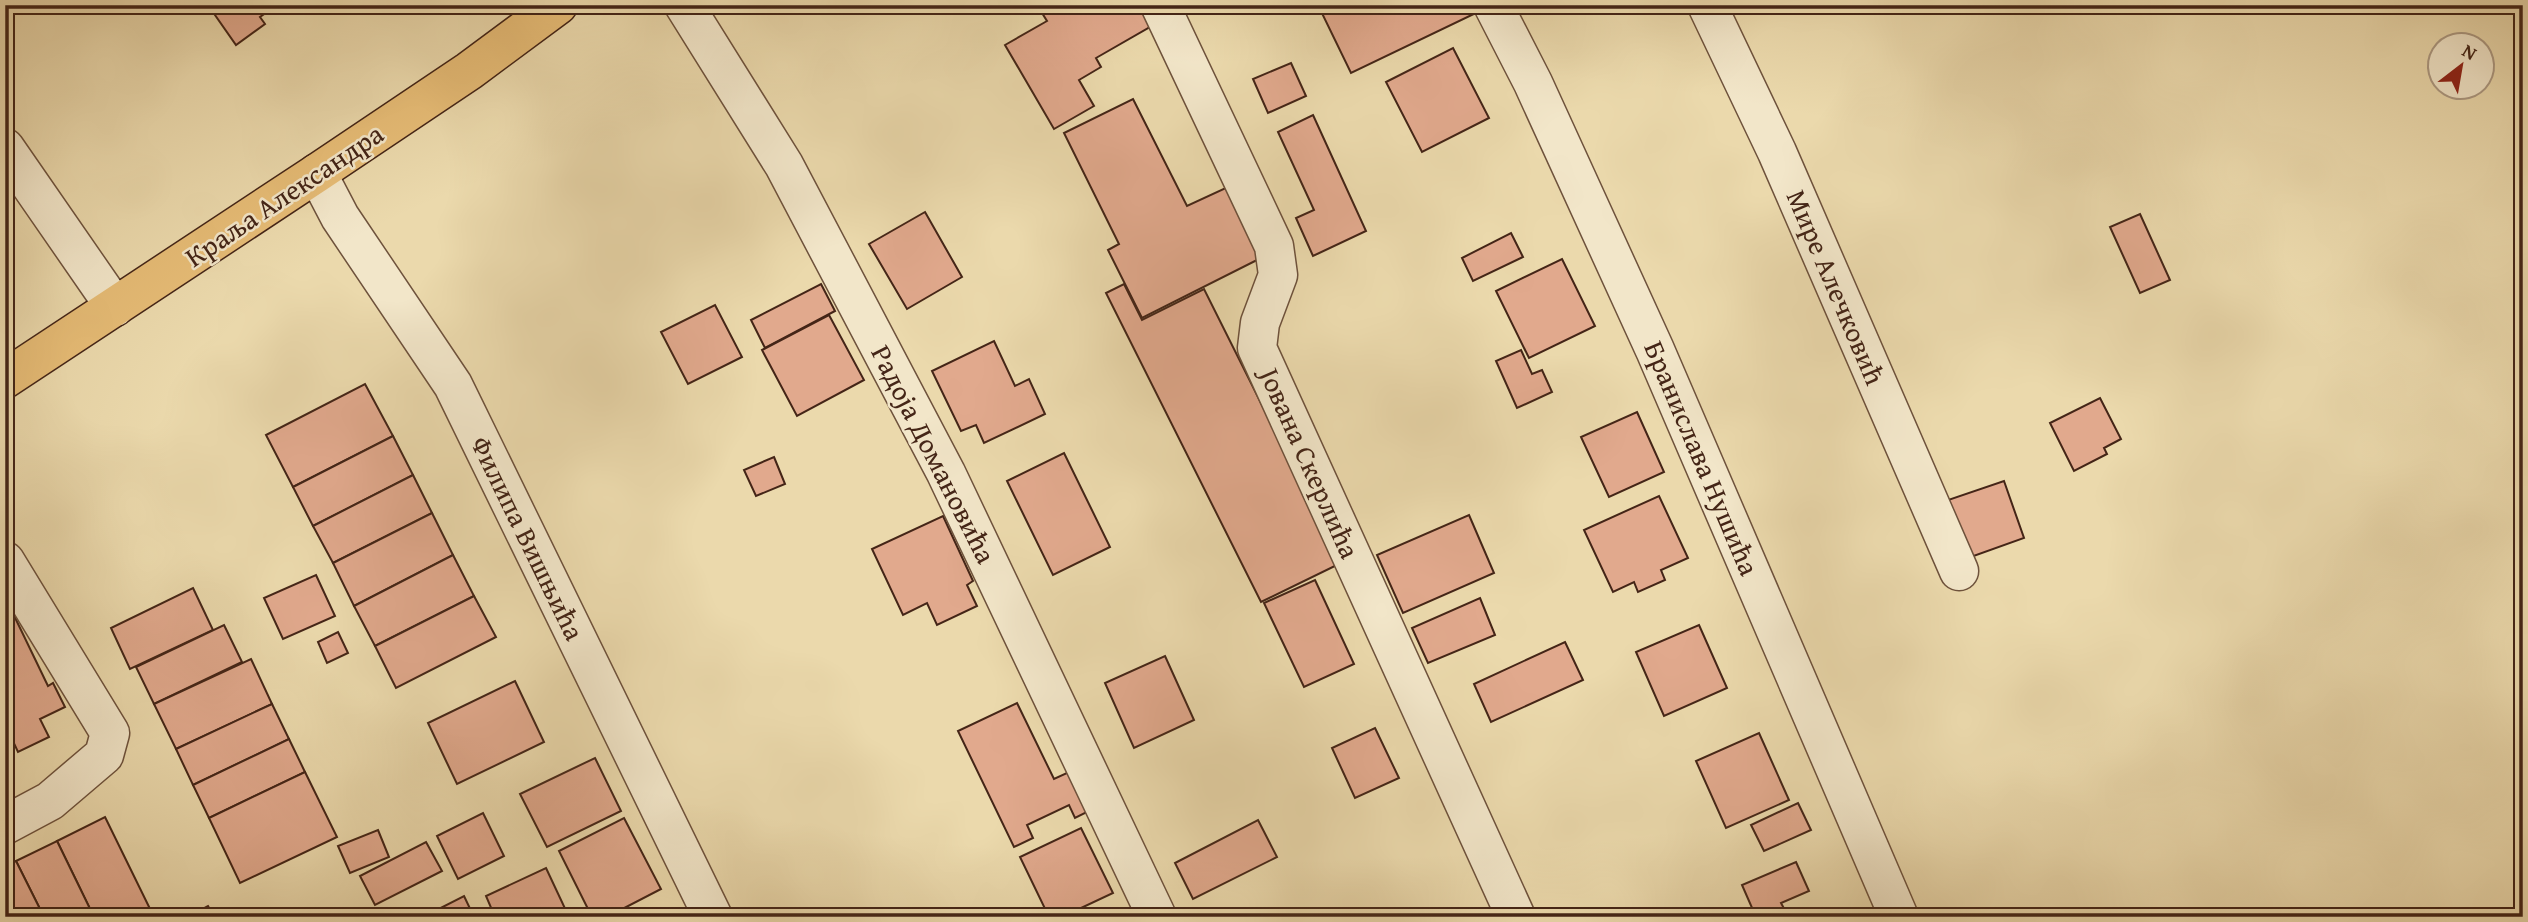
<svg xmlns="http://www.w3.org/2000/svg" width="2528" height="922" font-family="'Gentium Book Plus',serif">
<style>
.building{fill:#e1a98d;stroke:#442517;stroke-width:2}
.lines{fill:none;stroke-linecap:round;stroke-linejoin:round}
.minor-casing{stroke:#6e523c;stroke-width:41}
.major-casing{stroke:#442517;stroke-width:41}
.minor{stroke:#f2e6c9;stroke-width:38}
.major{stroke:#e6bc76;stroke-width:38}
.labels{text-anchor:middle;stroke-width:5;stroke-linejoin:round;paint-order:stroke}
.street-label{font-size:28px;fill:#442517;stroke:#f2e6c9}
</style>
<rect width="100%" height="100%" fill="#ebd9ac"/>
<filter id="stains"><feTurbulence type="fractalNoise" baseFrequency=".00286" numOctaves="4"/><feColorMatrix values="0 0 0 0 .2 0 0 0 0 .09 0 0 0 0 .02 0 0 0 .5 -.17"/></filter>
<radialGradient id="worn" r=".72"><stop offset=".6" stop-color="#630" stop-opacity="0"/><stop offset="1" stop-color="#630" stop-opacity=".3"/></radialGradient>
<g class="building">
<path d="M 208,5 L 277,5 L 260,17 L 265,24 L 236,45 Z"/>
<path d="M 1037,5 L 1145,5 L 1155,24 L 1096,58 L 1101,67 L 1079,80 L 1094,106 L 1054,129 L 1005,45 L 1047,21 Z"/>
<path d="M 1318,5 L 1382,5 L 1386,13 L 1401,5 L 1475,5 L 1478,12 L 1351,73 Z"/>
<path d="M 1453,48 L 1489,118 L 1422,152 L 1386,82 Z"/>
<path d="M 1291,63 L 1306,96 L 1268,113 L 1253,79 Z"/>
<path d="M 1133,99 L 1187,206 L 1230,186 L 1265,256 L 1142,318 L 1108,250 L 1119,244 L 1064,133 Z"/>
<path d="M 1313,115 L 1366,231 L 1313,256 L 1296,218 L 1314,210 L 1278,132 Z"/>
<path d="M 925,212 L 962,277 L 907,309 L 869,244 Z"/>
<path d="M 2140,214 L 2170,280 L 2140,293 L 2110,227 Z"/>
<path d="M 1511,233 L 1523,257 L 1473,281 L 1462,258 Z"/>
<path d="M 1562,259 L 1595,326 L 1529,358 L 1496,291 Z"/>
<path d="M 821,284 L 835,311 L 765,348 L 751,320 Z"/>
<path d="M 1124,284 L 1142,320 L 1204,289 L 1341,563 L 1261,602 L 1106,293 Z"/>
<path d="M 715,305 L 742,357 L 688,384 L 661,332 Z"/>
<path d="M 829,315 L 864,380 L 797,416 L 762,350 Z"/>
<path d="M 994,341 L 1015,386 L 1029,379 L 1045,414 L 984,443 L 976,425 L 961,431 L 932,371 Z"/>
<path d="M 1521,350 L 1532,374 L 1542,370 L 1552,392 L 1517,408 L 1496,361 Z"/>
<path d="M 365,384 L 393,436 L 293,487 L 266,435 Z"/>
<path d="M 2100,398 L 2121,439 L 2104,448 L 2107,454 L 2074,471 L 2050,423 Z"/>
<path d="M 1637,412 L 1664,472 L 1609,497 L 1581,437 Z"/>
<path d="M 393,436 L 413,475 L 313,526 L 293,487 Z"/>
<path d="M 1064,453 L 1110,547 L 1053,575 L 1007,481 Z"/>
<path d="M 774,457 L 785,484 L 756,496 L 744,470 Z"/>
<path d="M 413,475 L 432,513 L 333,563 L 313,526 Z"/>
<path d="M 2004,481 L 2024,538 L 1968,558 L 1948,500 Z"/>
<path d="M 1659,496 L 1688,558 L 1661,570 L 1665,580 L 1638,592 L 1634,582 L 1613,592 L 1584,530 Z"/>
<path d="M 432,513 L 453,555 L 354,606 L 333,563 Z"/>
<path d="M 1469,515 L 1494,573 L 1403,613 L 1377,555 Z"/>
<path d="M 943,516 L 973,581 L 967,585 L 977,606 L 937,625 L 927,603 L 903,615 L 872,549 Z"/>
<path d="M 453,555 L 474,596 L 375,646 L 354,606 Z"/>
<path d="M 316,575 L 335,616 L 283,639 L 264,598 Z"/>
<path d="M 1315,580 L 1354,664 L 1304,687 L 1264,603 Z"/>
<path d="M 193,588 L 213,630 L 130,669 L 111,628 Z"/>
<path d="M 474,596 L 496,637 L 396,688 L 375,646 Z"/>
<path d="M 1480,598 L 1495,635 L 1428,663 L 1412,628 Z"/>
<path d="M 7,601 L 48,686 L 53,683 L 65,707 L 40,719 L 49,737 L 18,752 L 5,724 Z"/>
<path d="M 224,625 L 242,662 L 154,704 L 136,667 Z"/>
<path d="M 1699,625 L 1727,688 L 1664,716 L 1636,652 Z"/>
<path d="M 338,632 L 348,653 L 327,663 L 318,642 Z"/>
<path d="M 1565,642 L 1583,680 L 1491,722 L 1474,684 Z"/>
<path d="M 1165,656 L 1194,720 L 1134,748 L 1105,683 Z"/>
<path d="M 251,659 L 272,704 L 176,749 L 154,704 Z"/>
<path d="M 515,681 L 544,742 L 457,784 L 428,723 Z"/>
<path d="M 1017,703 L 1054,779 L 1080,767 L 1099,806 L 1075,818 L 1069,805 L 1027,825 L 1033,838 L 1014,847 L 958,731 Z"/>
<path d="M 272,704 L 289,739 L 193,785 L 176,749 Z"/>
<path d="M 1375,728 L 1399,778 L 1355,798 L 1332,748 Z"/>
<path d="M 1759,733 L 1789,800 L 1726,828 L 1696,761 Z"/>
<path d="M 289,739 L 305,772 L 209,818 L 193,785 Z"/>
<path d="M 595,758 L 621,811 L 547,847 L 520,794 Z"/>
<path d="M 305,772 L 337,837 L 240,883 L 209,818 Z"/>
<path d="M 1798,803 L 1811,830 L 1764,851 L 1751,825 Z"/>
<path d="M 483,813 L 504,856 L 458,879 L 437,836 Z"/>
<path d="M 105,817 L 153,915 L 150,917 L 94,917 L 57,841 Z"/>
<path d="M 624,818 L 661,889 L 607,917 L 592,917 L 559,851 Z"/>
<path d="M 1258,820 L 1277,857 L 1193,899 L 1175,863 Z"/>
<path d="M 1081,828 L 1113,893 L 1062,917 L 1049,917 L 1020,857 Z"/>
<path d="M 378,830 L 389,857 L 350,873 L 338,846 Z"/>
<path d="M 57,841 L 94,917 L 44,917 L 16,861 Z"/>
<path d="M 426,842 L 442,871 L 375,905 L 360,876 Z"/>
<path d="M 16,861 L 44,917 L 5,917 L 5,866 Z"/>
<path d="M 1796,862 L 1809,891 L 1781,903 L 1787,914 L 1781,917 L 1756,917 L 1742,885 Z"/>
<path d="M 546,868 L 569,917 L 495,917 L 486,896 Z"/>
<path d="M 464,896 L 474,917 L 423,917 Z"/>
<path d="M 208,906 L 214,917 L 187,917 Z"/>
</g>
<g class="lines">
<g class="minor-casing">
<g id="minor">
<path d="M 684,5 L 784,165 L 946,473 L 1157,917"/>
<path d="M 1160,5 L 1274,246 L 1278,275 L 1260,323 L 1257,348 L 1516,917"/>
<path d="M 1493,5 L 1533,83 L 1655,350 L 1899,917"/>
<path d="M 1707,5 L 1777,152 L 1959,571"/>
<path d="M 5,148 L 115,307"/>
<path d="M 317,173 L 340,217 L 453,385 L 713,917"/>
<path d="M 5,561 L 110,733 L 104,755 L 50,801 L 5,825"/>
</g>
</g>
<g class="major-casing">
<path id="major" d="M 5,379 L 317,173 L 469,71 L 558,5"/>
</g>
<use href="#minor" class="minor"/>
<use href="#major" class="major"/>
</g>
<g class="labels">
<g class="street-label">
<text transform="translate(284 195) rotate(-34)" y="10">Краља Александра</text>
<text transform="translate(1836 287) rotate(67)" y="10">Мире Алечковић</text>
<text transform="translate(934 454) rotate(63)" y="10">Радоја Домановића</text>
<text transform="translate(1702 458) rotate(67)" y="10">Бранислава Нушића</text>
<text transform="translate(1310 463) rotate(66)" y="10">Јована Скерлића</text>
<text transform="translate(528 538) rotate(64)" y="10">Филипа Вишњића</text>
</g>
</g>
<rect width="2528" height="922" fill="none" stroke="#ebd9ac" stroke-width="28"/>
<rect x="7" y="7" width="2514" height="908" fill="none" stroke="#442517" stroke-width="3.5"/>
<rect x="14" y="14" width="2500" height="894" fill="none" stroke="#442517" stroke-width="2"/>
<g transform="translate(2461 66) rotate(31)"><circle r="33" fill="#f2e6c9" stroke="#ac9982" stroke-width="2"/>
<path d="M0-5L12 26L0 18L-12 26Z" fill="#8f2418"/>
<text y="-10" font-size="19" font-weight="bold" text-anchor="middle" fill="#442517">N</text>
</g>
<rect width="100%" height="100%" filter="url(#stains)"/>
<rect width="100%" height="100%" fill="url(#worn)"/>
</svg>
